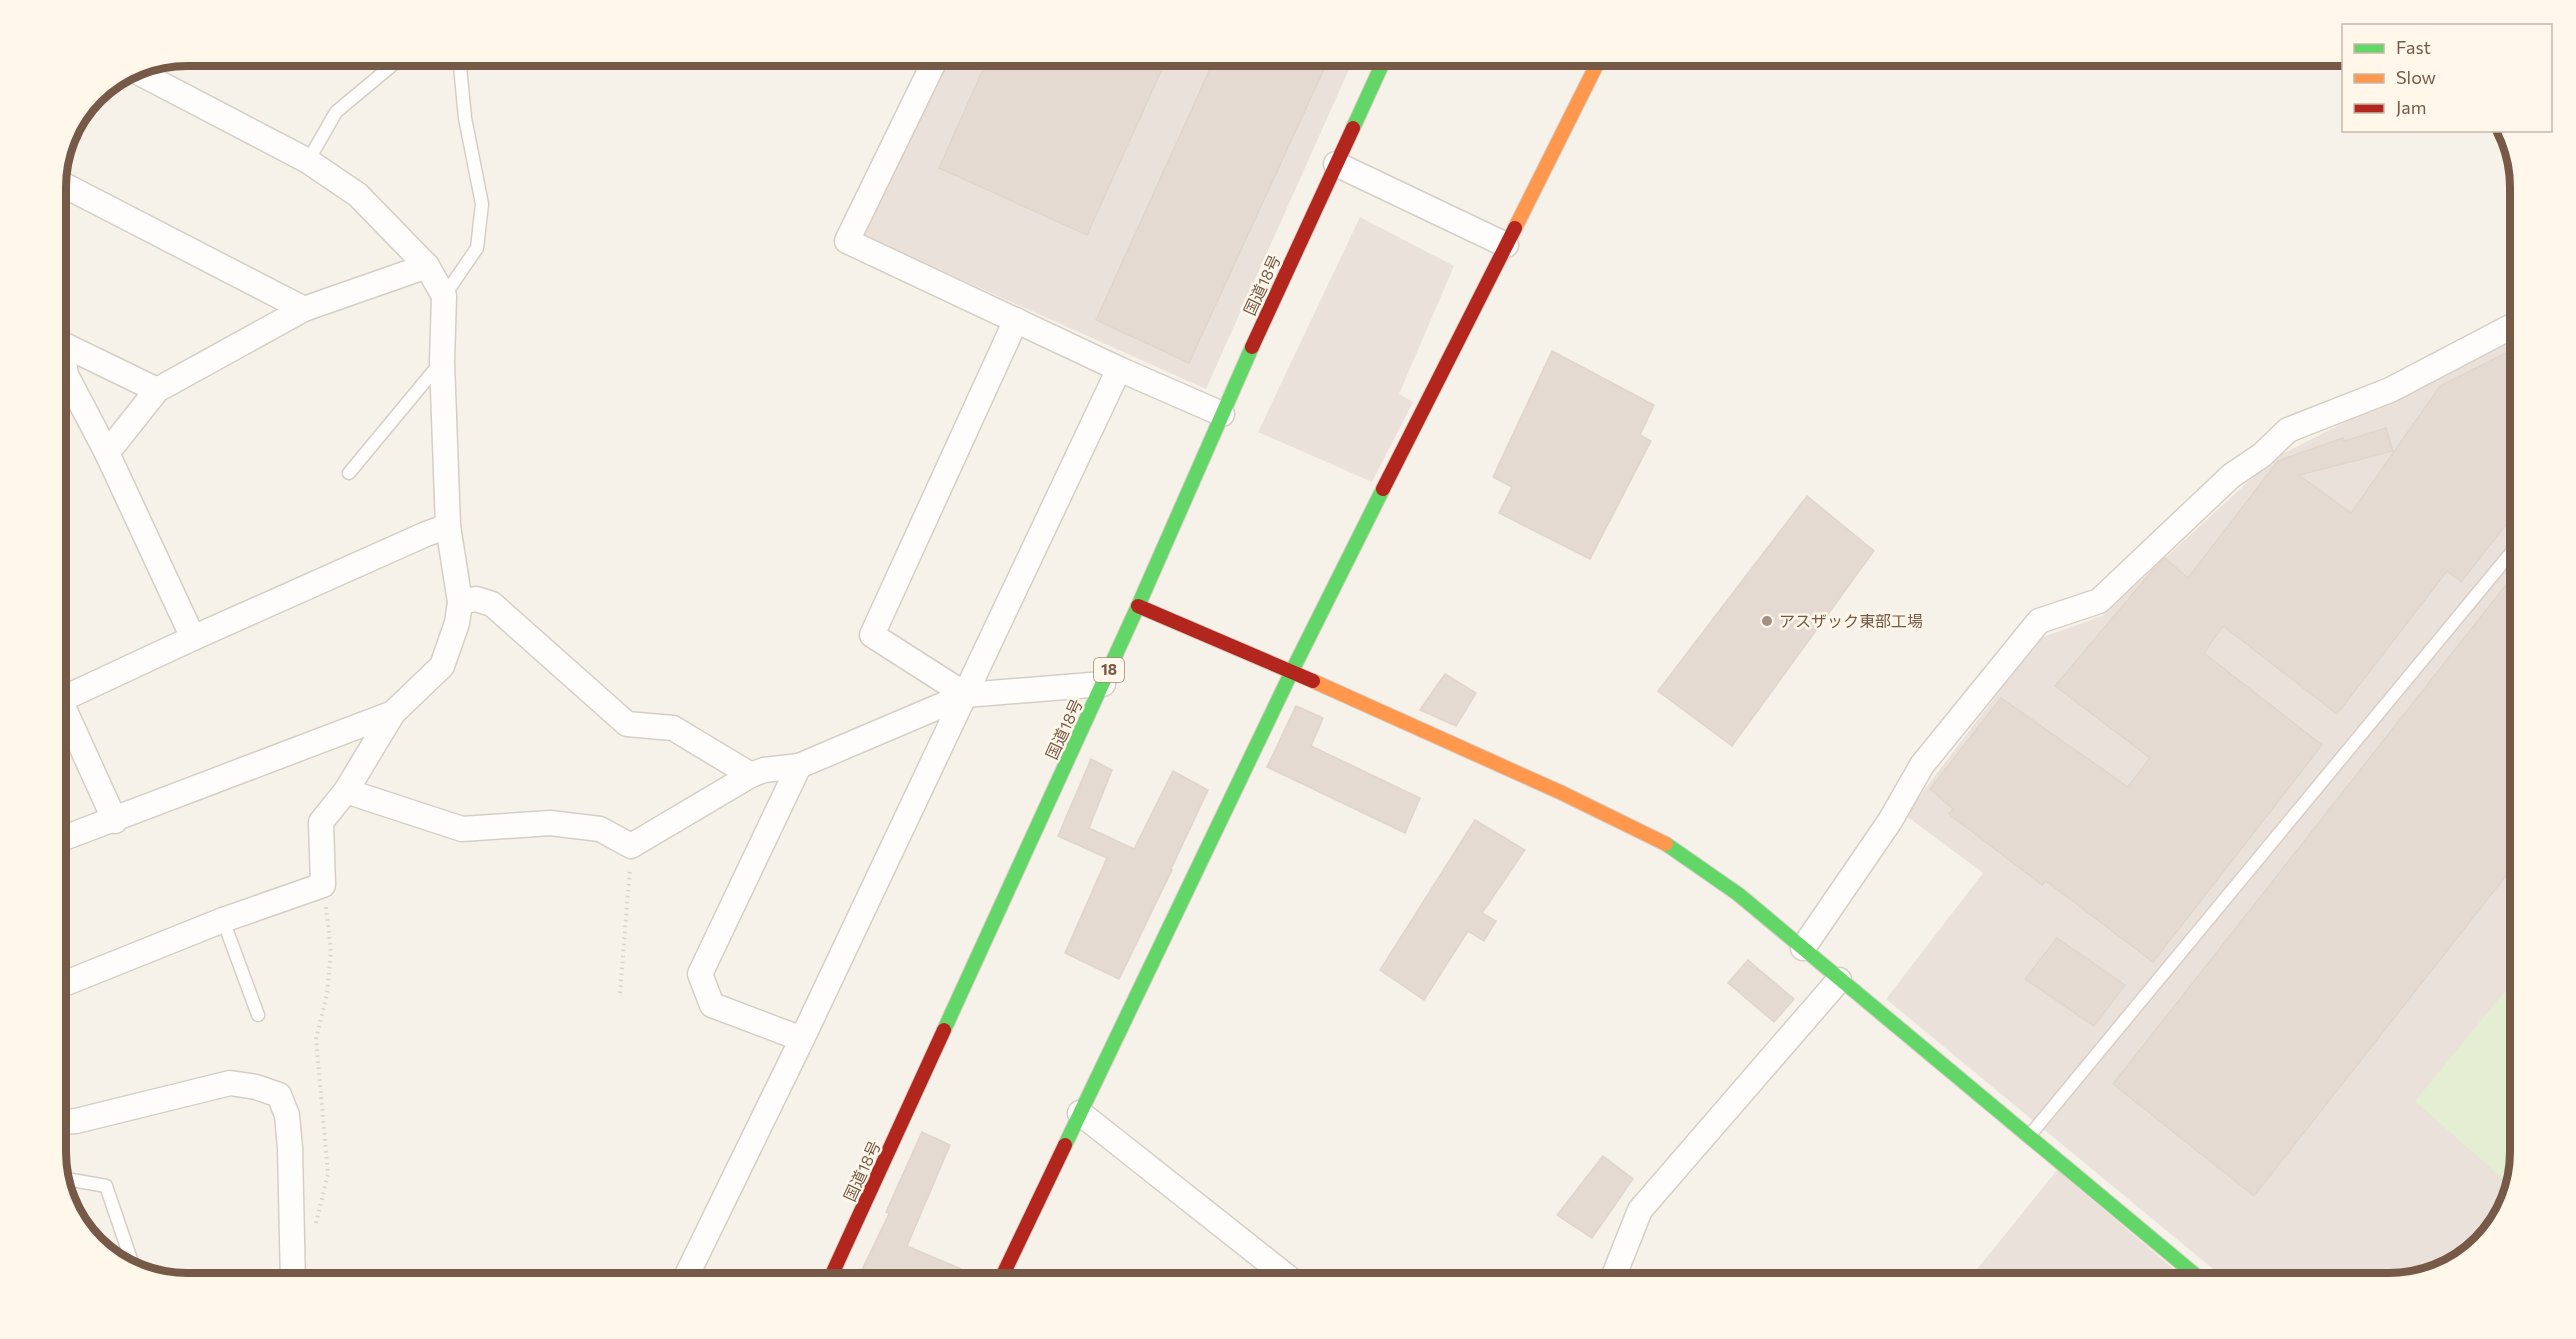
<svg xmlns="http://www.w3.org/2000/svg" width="2576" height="1339" font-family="Commissioner,'Noto Sans JP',sans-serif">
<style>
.industrial{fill:#eae2da}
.green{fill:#e3eed3}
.building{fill:#e4dad1;stroke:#e0d5cb;stroke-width:1.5}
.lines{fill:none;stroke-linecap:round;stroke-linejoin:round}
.lane-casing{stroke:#d6cec6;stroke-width:15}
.street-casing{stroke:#d6cec6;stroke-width:27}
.fast-casing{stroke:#d6cec6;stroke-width:16}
.slow-casing{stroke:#d6cec6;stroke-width:16}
.jam-casing{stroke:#d6cec6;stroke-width:16}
.path{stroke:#dad2cc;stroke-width:4;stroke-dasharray:1.5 4.5;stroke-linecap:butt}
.lane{stroke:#fefdfc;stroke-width:12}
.street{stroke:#fefdfc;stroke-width:24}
.fast{stroke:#63d668;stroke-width:14}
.slow{stroke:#ff974d;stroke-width:14}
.jam{stroke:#b3261e;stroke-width:14}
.poi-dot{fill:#a48f80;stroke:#fff7ea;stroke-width:2}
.labels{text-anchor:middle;stroke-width:5;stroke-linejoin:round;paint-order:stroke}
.shield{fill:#fff7ea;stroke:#a08879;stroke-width:1.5}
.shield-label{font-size:15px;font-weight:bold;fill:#775948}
.street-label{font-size:16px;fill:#775948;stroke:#fff7ea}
.poi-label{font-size:16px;fill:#775948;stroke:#fff7ea;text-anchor:start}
.rim{fill:none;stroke:#775948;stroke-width:8}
</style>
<rect width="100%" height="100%" fill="#f7f2e9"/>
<g class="industrial">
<path d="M 948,56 L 1355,56 L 1206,389 L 864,236 Z"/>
<path d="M 1360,217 L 1454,266 L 1399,394 L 1413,402 L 1372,482 L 1258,432 Z"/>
<path d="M 2520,334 L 2520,1152 L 2507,1211 L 2462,1262 L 2390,1283 L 2230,1283 L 1886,999 L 1983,873 L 1905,815 L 2040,638 L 2102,616 L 2274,458 Z"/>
<path d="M 2057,1170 L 2190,1283 L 1966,1283 Z"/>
</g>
<path class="green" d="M 2520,973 L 2520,1152 L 2512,1187 L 2415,1101 Z"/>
<g class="building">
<path d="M 989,56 L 1168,56 L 1087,235 L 939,168 Z"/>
<path d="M 1216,56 L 1330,56 L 1189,363 L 1096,320 Z"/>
<path d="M 2520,346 L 2520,507 L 2461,582 L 2447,571 L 2337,714 L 2223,626 L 2204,653 L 2322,745 L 2153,962 L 2046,881 L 2042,885 L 1949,814 L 1953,809 L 1930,789 L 2001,698 L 2128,787 L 2150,758 L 2055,686 L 2153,570 L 2165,558 L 2188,578 L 2278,461 L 2343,438 L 2344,441 L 2386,428 L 2393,451 L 2299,475 L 2351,513 L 2440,386 Z"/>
<path d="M 1552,351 L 1654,405 L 1640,435 L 1651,441 L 1590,559 L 1499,513 L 1512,487 L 1493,477 Z"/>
<path d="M 1807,496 L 1874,551 L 1732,746 L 1658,691 Z"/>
<path d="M 2520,567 L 2520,858 L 2254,1196 L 2113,1084 Z"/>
<path d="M 1445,674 L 1476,693 L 1456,726 L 1420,710 Z"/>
<path d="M 1296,706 L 1323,718 L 1311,746 L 1420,798 L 1405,833 L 1267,767 Z"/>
<path d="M 1091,759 L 1112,770 L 1089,828 L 1134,849 L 1173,771 L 1208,790 L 1171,869 L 1172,870 L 1119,979 L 1065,953 L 1107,858 L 1058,836 Z"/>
<path d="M 1475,820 L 1525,850 L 1482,913 L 1496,921 L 1484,941 L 1468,931 L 1424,1000 L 1380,970 Z"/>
<path d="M 2057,938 L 2125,985 L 2094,1026 L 2025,979 Z"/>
<path d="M 1748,960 L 1794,999 L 1774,1022 L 1728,983 Z"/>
<path d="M 922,1132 L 950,1145 L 907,1246 L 982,1278 L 980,1284 L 855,1284 L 889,1214 L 886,1212 Z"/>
<path d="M 1603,1156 L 1633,1179 L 1592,1238 L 1557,1215 Z"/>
</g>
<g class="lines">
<g class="lane-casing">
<g id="lane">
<path d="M 308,161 L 336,112 L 390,67 L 400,56"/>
<path d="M 444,296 L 477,248 L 482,204 L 465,118 L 459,56"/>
<path d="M 349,473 L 441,362"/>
<path d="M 223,920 L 258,1015"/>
<path d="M 2030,1135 L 2520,542"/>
<path d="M 61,1178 L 106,1186 L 135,1271"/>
</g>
</g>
<g class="street-casing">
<g id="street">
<path d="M 937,56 L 847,241 L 1119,369 L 1222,414"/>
<path d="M 1336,164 L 1506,245"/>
<path d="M 56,181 L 304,309"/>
<path d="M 56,341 L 157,390"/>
<path d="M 65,346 L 63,356 L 66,375 L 107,453 L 193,638"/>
<path d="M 107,453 L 157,390 L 304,309 L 427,266"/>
<path d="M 460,602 L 476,599 L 492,604 L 627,724 L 673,728 L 751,775"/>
<path d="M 56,691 L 115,821"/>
<path d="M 966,695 L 872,635 L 1016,320"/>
<path d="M 60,700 L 193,638 L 426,534 L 448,526"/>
<path d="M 799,766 L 700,974 L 712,1005 L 802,1039"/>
<path d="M 346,791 L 462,829 L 550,823 L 600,829 L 631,846 L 751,775 L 764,770 L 799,766 L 966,695 L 1103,684"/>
<path d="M 56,841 L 393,713"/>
<path d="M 1803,948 L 1890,821 L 1922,765 L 2039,621 L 2099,601 L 2231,476 L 2262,455 L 2288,430 L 2390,390 L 2520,322"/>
<path d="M 56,987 L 223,920 L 323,885 L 321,822 L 346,791 L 393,713 L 442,666 L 457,623 L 460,602 L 448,526 L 442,362 L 444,296 L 427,266 L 358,195 L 308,161 L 132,69"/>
<path d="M 1080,1113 L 1295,1283"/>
<path d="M 56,1122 L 76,1121 L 230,1083 L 256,1087 L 279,1095 L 287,1115 L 290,1148 L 293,1283"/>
<path d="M 683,1283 L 802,1039 L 1119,369"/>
<path d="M 1611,1283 L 1640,1210 L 1839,980"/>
</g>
</g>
<g class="fast-casing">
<g id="fast">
<path d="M 1353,128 L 1386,56"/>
<path d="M 1666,844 L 1738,894 L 2205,1283"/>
<path d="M 944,1030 L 1138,606 L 1252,347"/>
<path d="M 1065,1145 L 1292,671 L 1383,489"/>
</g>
</g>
<g class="slow-casing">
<g id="slow">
<path d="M 1515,228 L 1601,56"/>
<path d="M 1313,681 L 1562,793 L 1666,844"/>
</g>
</g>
<g class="jam-casing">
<g id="jam">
<path d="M 1252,347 L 1353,128"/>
<path d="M 1383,489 L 1515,228"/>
<path d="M 1138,606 L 1313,681"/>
<path d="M 828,1283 L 944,1030"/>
<path d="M 999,1283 L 1065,1145"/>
</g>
</g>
<g class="path">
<path d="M 620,993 L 630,868"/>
<path d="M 316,1223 L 328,1174 L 316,1039 L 327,994 L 331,952 L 326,907"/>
</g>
<use href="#lane" class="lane"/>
<use href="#street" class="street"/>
<use href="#fast" class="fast"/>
<use href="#slow" class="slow"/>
<use href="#jam" class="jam"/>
</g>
<circle class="poi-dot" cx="1767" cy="621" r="6"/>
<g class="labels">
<rect class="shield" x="1094" y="658" width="30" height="24" rx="4.5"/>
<g class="shield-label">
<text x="1109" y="675">18</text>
</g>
<g class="street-label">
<text transform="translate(1262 285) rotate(-65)" y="6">国道18号</text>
<text transform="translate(1064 729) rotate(-65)" y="6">国道18号</text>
<text transform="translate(862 1171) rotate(-65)" y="6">国道18号</text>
</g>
<g class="poi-label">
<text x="1779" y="627">アスザック東部工場</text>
</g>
</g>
<path d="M0 0H2576V1339H0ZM187 66H2389A121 121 0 0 1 2510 187V1152A121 121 0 0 1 2389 1273H187A121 121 0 0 1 66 1152V187A121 121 0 0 1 187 66Z" fill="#fff7ea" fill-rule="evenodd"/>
<path class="rim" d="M187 66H2389A121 121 0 0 1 2510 187V1152A121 121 0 0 1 2389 1273H187A121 121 0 0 1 66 1152V187A121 121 0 0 1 187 66Z"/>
<rect x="2342" y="24" width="210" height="108" fill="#fff7ea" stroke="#c9b8a9" stroke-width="1.5"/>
<rect x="2354" y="44" width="30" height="9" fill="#63d668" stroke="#c9b8a9" stroke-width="1.5"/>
<text x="2396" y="54" font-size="18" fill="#775948">Fast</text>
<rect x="2354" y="74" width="30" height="9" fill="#ff974d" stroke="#c9b8a9" stroke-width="1.5"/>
<text x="2396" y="84" font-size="18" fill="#775948">Slow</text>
<rect x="2354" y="104" width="30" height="9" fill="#b3261e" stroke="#c9b8a9" stroke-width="1.5"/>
<text x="2396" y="114" font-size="18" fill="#775948">Jam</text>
</svg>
